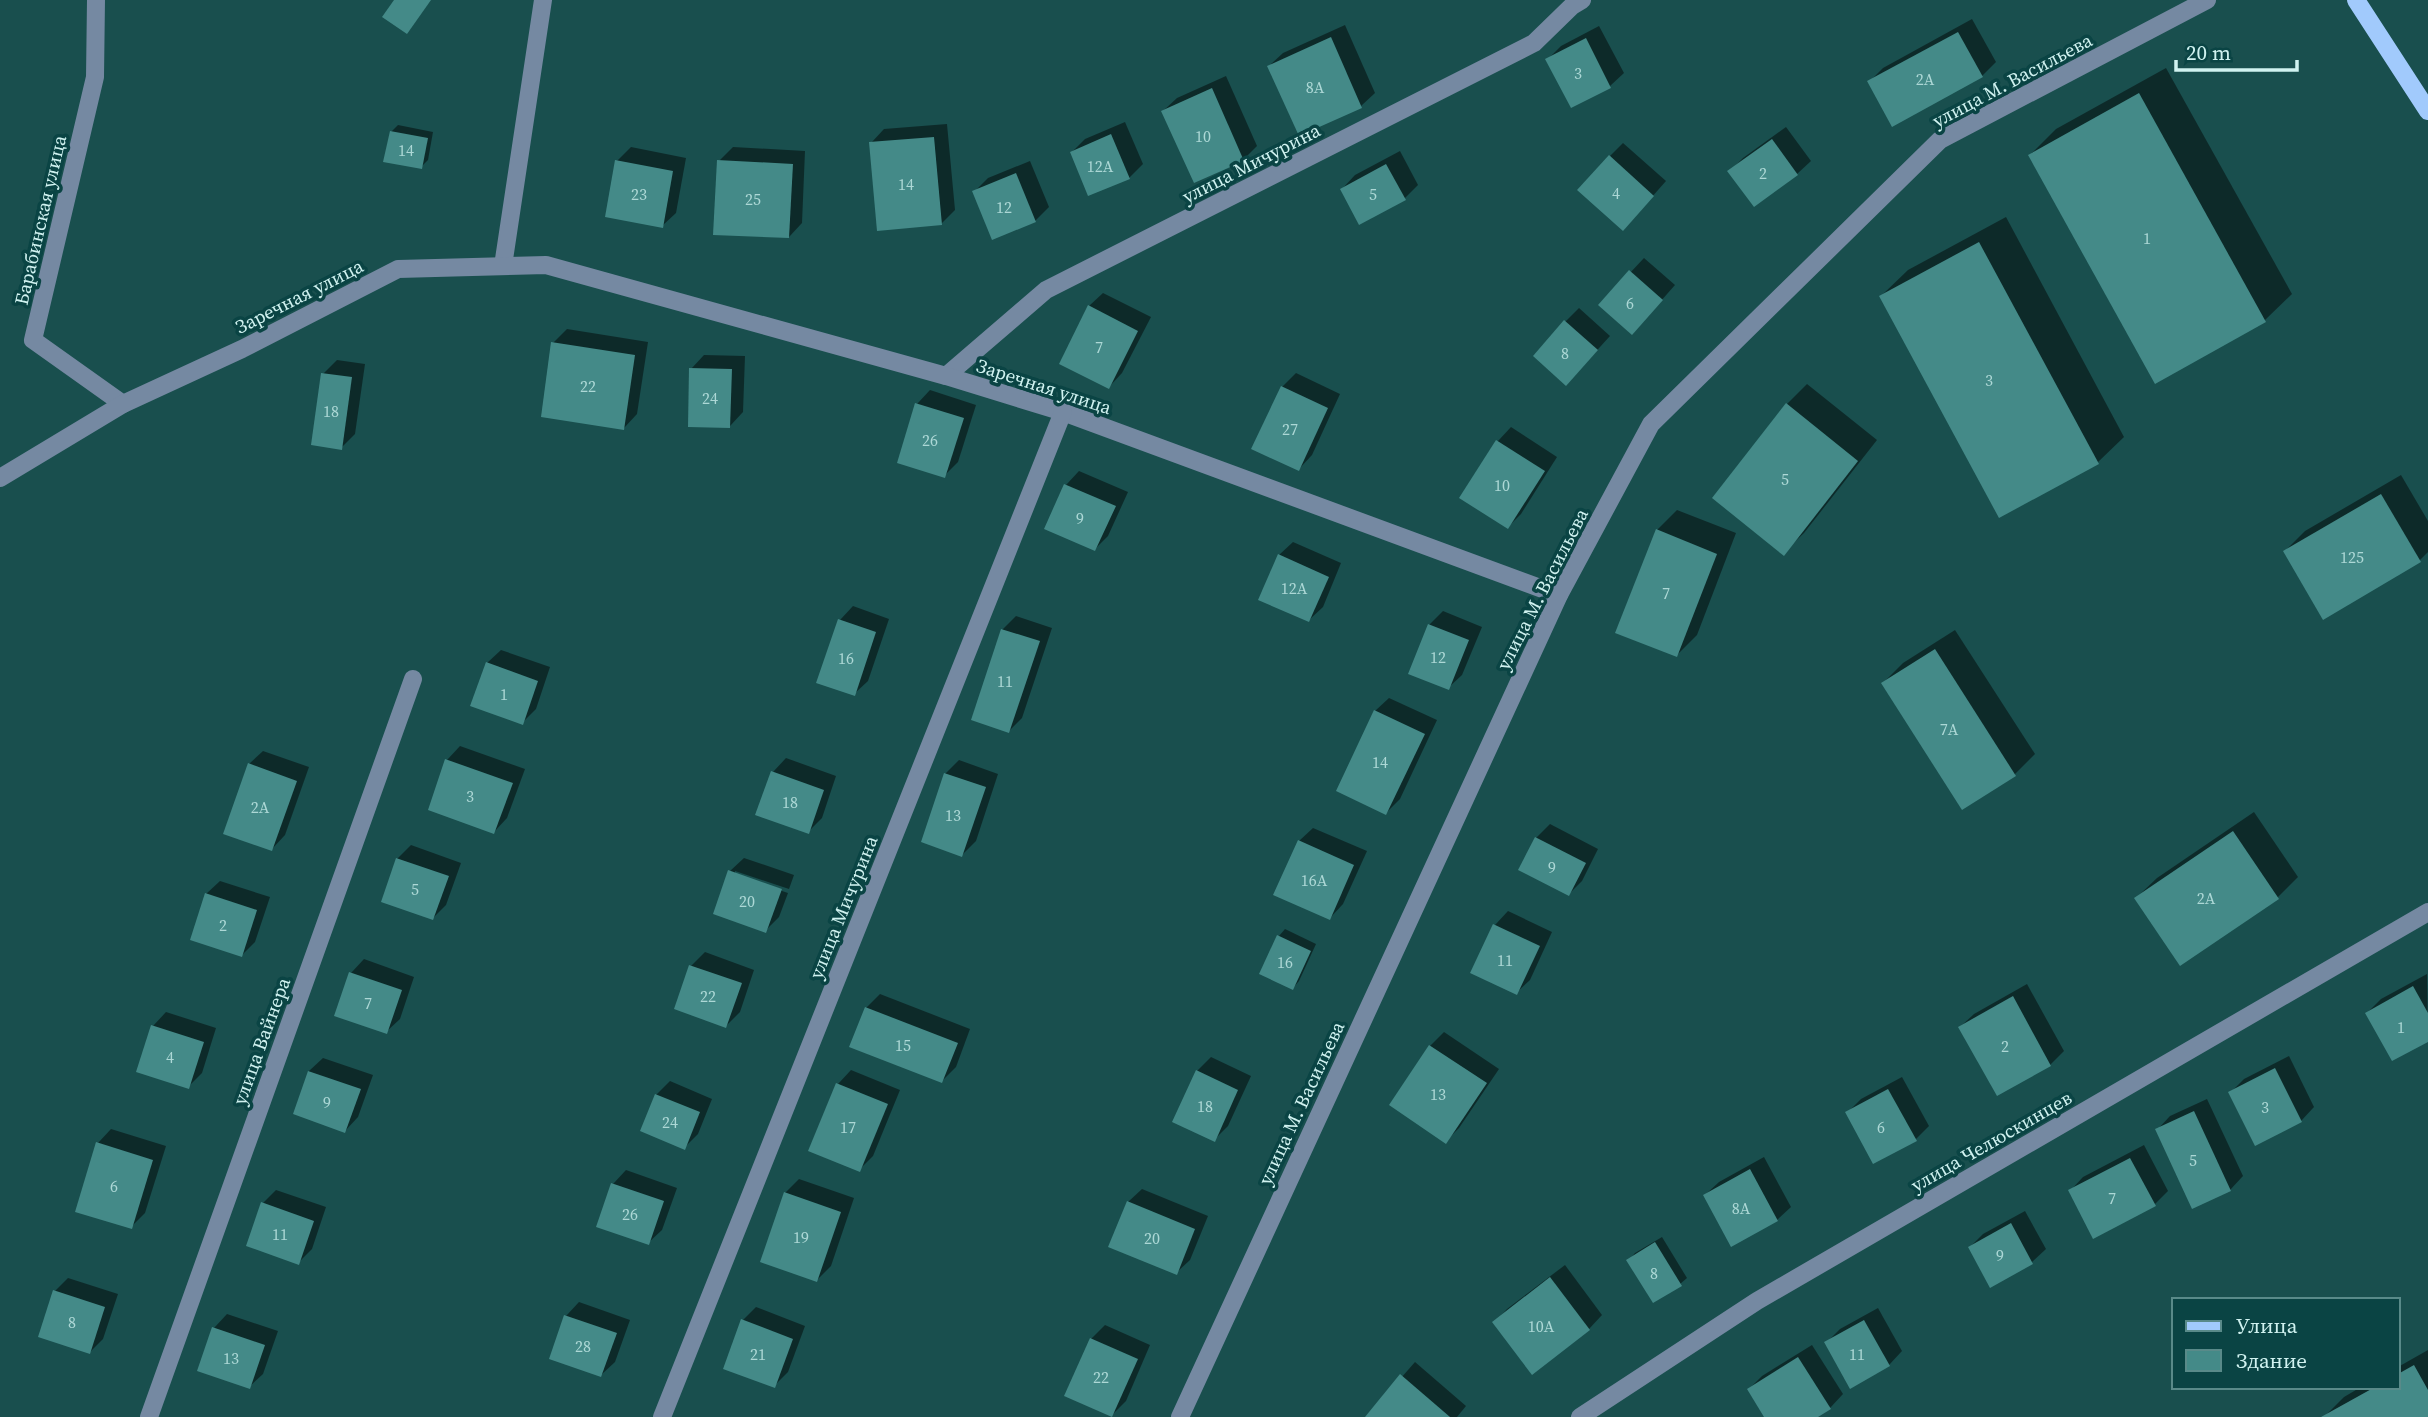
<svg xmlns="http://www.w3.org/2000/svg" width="2428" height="1417" font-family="'Source Serif 4',serif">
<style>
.shadow{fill:#0007}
.building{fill:#448a88}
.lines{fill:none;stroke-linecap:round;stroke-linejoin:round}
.minor{stroke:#7589a2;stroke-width:18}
.major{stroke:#a1cafc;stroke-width:18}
.labels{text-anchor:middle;stroke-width:7;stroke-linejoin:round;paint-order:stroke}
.number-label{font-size:16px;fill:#add8d6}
.street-label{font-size:19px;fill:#d0f2f0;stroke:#0a4444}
</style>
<rect width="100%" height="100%" fill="#194f4e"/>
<g class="shadow">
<path d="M 1972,19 L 1996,62 L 1982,76 L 1870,81 L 1883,68 Z"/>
<path d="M 1345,25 L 1375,93 L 1361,106 L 1300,134 L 1269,66 L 1283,53 Z"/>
<path d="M 1599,26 L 1624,73 L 1610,86 L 1572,106 L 1548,59 L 1561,46 Z"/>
<path d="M 2166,68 L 2292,294 L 2265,320 L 2155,381 L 2030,155 L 2056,129 Z"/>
<path d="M 1226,76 L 1257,146 L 1243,160 L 1163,111 L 1177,98 Z"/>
<path d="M 1125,122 L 1143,164 L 1129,178 L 1072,152 L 1085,139 Z"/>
<path d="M 947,124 L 955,210 L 941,224 L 871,143 L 884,129 Z"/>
<path d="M 398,125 L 433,132 L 428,160 L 421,167 L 391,132 Z"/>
<path d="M 1786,127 L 1811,161 L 1797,174 L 1730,171 L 1743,158 Z"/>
<path d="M 1623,143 L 1666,181 L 1636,215 L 1610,156 Z"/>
<path d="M 631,147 L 686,158 L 676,213 L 662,226 L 617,161 Z"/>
<path d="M 733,147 L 805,151 L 802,223 L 789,237 L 719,161 Z"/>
<path d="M 1400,151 L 1418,185 L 1405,198 L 1342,189 L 1355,175 Z"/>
<path d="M 1030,161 L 1049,207 L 1035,221 L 974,192 L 988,178 Z"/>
<path d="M 2006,217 L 2124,437 L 2097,463 L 1881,296 L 1908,270 Z"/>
<path d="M 1644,258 L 1675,285 L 1645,319 L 1600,305 Z"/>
<path d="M 1103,293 L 1151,317 L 1122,373 L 1109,387 L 1089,306 Z"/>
<path d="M 1579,308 L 1610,336 L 1579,370 L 1565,322 Z"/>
<path d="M 567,329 L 648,342 L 637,414 L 624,428 L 553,343 Z"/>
<path d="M 704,355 L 745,356 L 743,412 L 730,426 L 691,369 Z"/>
<path d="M 337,360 L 365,364 L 355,434 L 341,448 L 323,374 Z"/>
<path d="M 1296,373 L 1340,394 L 1312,455 L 1299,469 L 1282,387 Z"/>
<path d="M 1807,384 L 1877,440 L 1804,533 L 1783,553 L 1787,404 Z"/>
<path d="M 930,390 L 976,405 L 958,462 L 944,476 L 917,404 Z"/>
<path d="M 1511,427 L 1557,457 L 1521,514 L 1508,527 L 1461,498 L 1498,441 Z"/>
<path d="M 1079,471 L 1128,492 L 1108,536 L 1095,549 L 1047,528 L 1066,485 Z"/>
<path d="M 2401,475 L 2428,521 L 2428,552 L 2419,561 L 2285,551 L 2305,531 Z"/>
<path d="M 1677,510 L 1736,533 L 1697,635 L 1677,655 L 1657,530 Z"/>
<path d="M 1293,542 L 1341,563 L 1323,607 L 1309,620 L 1279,555 Z"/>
<path d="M 853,606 L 889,619 L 868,681 L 854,694 L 840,620 Z"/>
<path d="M 1443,611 L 1482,627 L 1462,675 L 1448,688 L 1429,625 Z"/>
<path d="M 1016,616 L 1052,628 L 1022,718 L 1009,731 L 1002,630 Z"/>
<path d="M 1955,630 L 2035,754 L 2015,774 L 1963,808 L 1883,683 L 1903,663 Z"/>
<path d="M 501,650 L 550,667 L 536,709 L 522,723 L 487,663 Z"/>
<path d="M 1389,698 L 1437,720 L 1400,799 L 1386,813 L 1375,711 Z"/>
<path d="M 460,746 L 525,769 L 507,818 L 494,832 L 447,760 Z"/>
<path d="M 263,751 L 309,767 L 285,835 L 272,849 L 249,764 Z"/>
<path d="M 786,758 L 836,776 L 822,818 L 808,832 L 773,772 Z"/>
<path d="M 959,760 L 998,774 L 976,841 L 962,855 L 945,774 Z"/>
<path d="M 2254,812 L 2298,877 L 2278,897 L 2136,898 L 2157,878 Z"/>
<path d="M 1550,824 L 1598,849 L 1582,881 L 1569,894 L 1536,838 Z"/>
<path d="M 1313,828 L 1367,851 L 1343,904 L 1330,918 L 1299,841 Z"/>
<path d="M 411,845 L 461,863 L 446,905 L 433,918 L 397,859 Z"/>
<path d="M 744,858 L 794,875 L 789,889 L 735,871 L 735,875 L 788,893 L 779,917 L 765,931 L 730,871 Z"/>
<path d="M 220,881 L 270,897 L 255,942 L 242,955 L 206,894 Z"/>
<path d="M 1508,911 L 1552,932 L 1530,980 L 1516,993 L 1495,925 Z"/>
<path d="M 1285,929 L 1316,944 L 1299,981 L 1293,988 L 1279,936 Z"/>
<path d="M 705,952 L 754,970 L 740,1012 L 726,1026 L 691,966 Z"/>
<path d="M 364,959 L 414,977 L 400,1019 L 386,1032 L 351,973 Z"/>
<path d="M 2427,974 L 2428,1040 L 2367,1013 L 2381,999 Z"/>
<path d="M 2027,984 L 2064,1051 L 2050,1065 L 1998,1094 L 1960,1027 L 1974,1014 Z"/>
<path d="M 880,994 L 970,1029 L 956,1067 L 942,1081 L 852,1046 L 866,1008 Z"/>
<path d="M 166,1012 L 216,1028 L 202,1073 L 188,1087 L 153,1026 Z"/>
<path d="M 1444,1032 L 1499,1069 L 1459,1128 L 1446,1141 L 1391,1105 L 1430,1046 Z"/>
<path d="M 2289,1056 L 2314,1107 L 2301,1121 L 2230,1093 L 2244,1079 Z"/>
<path d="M 1211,1057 L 1251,1076 L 1228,1126 L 1215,1139 L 1197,1071 Z"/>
<path d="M 323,1058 L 373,1075 L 358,1117 L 345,1131 L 295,1113 L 309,1071 Z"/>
<path d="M 851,1070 L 900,1090 L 873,1156 L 859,1170 L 838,1084 Z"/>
<path d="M 1902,1077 L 1929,1126 L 1916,1139 L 1847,1113 L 1861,1099 Z"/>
<path d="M 670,1081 L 712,1099 L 698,1134 L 684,1148 L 656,1095 Z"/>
<path d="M 2207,1099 L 2243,1176 L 2230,1190 L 2157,1130 L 2170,1116 Z"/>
<path d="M 111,1129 L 166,1146 L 145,1213 L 131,1227 L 98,1143 Z"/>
<path d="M 2144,1145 L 2168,1191 L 2155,1204 L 2070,1191 L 2083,1177 Z"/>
<path d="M 1764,1157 L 1791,1207 L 1777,1220 L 1705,1195 L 1719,1182 Z"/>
<path d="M 626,1170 L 677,1188 L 662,1230 L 648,1243 L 613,1184 Z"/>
<path d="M 799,1179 L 854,1198 L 831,1266 L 817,1280 L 785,1193 Z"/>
<path d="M 1142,1189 L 1208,1216 L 1190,1260 L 1176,1273 L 1128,1202 Z"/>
<path d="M 276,1190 L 326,1207 L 312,1249 L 298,1263 L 263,1203 Z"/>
<path d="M 2025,1211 L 2046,1249 L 2032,1262 L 1991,1285 L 1970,1247 L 1983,1234 Z"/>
<path d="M 1662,1237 L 1687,1278 L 1680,1284 L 1629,1260 L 1635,1253 Z"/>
<path d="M 1565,1265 L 1602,1315 L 1589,1329 L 1494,1323 L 1507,1309 Z"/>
<path d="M 68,1278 L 118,1294 L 103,1339 L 90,1352 L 55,1291 Z"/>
<path d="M 579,1302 L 630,1320 L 615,1362 L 601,1375 L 566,1316 Z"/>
<path d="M 756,1307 L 805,1326 L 788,1372 L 774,1386 L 743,1320 Z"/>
<path d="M 1878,1308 L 1902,1351 L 1889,1365 L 1827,1342 L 1840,1329 Z"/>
<path d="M 227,1314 L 278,1331 L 263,1374 L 249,1387 L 214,1328 Z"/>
<path d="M 1105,1325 L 1150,1345 L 1126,1401 L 1112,1415 L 1091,1339 Z"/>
<path d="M 1812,1345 L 1843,1394 L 1830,1408 L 1815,1417 L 1766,1417 L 1749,1389 L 1762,1376 Z"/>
<path d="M 2428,1350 L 2428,1417 L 2324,1417 L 2344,1397 L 2361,1387 L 2398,1387 L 2398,1367 Z"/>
<path d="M 1415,1362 L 1466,1406 L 1457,1417 L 1367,1417 Z"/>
</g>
<g class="building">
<path d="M 394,0 L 431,0 L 407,34 L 382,17 Z"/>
<path d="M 1958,32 L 1983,77 L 1892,127 L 1867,81 Z"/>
<path d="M 1331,37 L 1362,108 L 1299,136 L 1267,66 Z"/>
<path d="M 1586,38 L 1611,88 L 1571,108 L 1545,59 Z"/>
<path d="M 1212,88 L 1244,161 L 1194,183 L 1161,111 Z"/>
<path d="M 2139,93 L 2266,322 L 2155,384 L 2028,155 Z"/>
<path d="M 390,131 L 428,138 L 422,169 L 383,162 Z"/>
<path d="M 1111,134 L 1130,179 L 1088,196 L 1070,152 Z"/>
<path d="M 934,137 L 942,225 L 877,231 L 869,142 Z"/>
<path d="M 1772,139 L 1798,175 L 1754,207 L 1727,171 Z"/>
<path d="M 1609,155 L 1654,196 L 1623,231 L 1577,190 Z"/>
<path d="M 615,160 L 673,171 L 663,228 L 605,217 Z"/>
<path d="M 717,160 L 793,164 L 789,238 L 713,235 Z"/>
<path d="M 1386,164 L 1406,200 L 1359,225 L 1340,189 Z"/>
<path d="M 1016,173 L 1036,222 L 992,240 L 972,191 Z"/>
<path d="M 1979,242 L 2099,464 L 1999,518 L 1879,296 Z"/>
<path d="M 1629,270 L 1663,300 L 1632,335 L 1598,305 Z"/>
<path d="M 1088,305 L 1138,331 L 1109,389 L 1059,364 Z"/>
<path d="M 1564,320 L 1598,350 L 1566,386 L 1533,356 Z"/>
<path d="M 551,342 L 635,355 L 624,430 L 541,417 Z"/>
<path d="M 689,368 L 732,369 L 730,428 L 688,427 Z"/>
<path d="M 321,373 L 352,377 L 342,450 L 311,445 Z"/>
<path d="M 1281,386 L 1328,408 L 1299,471 L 1251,449 Z"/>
<path d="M 915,403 L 964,418 L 945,478 L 897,463 Z"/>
<path d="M 1786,403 L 1858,461 L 1784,556 L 1712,498 Z"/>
<path d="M 1496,440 L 1545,471 L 1508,529 L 1459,498 Z"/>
<path d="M 1064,484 L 1116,506 L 1095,551 L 1044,529 Z"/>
<path d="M 2381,494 L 2421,562 L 2323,620 L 2283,551 Z"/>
<path d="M 1656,529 L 1717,554 L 1677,657 L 1615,633 Z"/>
<path d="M 1278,554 L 1329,577 L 1309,622 L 1258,600 Z"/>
<path d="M 838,619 L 876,632 L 855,696 L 816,683 Z"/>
<path d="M 1428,624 L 1469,640 L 1449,690 L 1408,674 Z"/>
<path d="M 1001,629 L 1040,641 L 1009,733 L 971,720 Z"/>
<path d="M 1935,649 L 2016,776 L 1962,810 L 1881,683 Z"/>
<path d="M 486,662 L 538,681 L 523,725 L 470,706 Z"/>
<path d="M 1374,710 L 1425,734 L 1386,815 L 1336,791 Z"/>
<path d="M 445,759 L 513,783 L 494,834 L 428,810 Z"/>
<path d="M 248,763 L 297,781 L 272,851 L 223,834 Z"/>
<path d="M 771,771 L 824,790 L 809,834 L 755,815 Z"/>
<path d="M 944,773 L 986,787 L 962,857 L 921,842 Z"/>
<path d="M 2233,831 L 2279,899 L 2180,966 L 2134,898 Z"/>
<path d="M 1535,837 L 1586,863 L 1569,896 L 1518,870 Z"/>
<path d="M 1298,840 L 1354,865 L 1330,920 L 1273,895 Z"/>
<path d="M 396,858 L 449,876 L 433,920 L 381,902 Z"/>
<path d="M 728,870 L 782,889 L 766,933 L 713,914 Z"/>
<path d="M 205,893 L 257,910 L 242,957 L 190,940 Z"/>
<path d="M 1493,924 L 1540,946 L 1517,995 L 1470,973 Z"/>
<path d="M 1277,935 L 1311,951 L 1293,990 L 1259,974 Z"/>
<path d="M 689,965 L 742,983 L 726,1028 L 674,1009 Z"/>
<path d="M 349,972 L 402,990 L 387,1034 L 334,1016 Z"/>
<path d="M 2413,986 L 2428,1013 L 2428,1042 L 2392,1061 L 2365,1013 Z"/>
<path d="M 2013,996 L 2051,1066 L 1997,1096 L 1958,1027 Z"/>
<path d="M 865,1007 L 958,1043 L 942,1083 L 849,1047 Z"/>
<path d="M 151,1025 L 204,1042 L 189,1089 L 136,1072 Z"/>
<path d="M 1429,1045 L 1487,1083 L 1446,1144 L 1389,1105 Z"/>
<path d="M 2275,1068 L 2302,1122 L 2255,1146 L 2228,1092 Z"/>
<path d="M 1196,1070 L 1238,1090 L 1215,1142 L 1172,1122 Z"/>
<path d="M 308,1071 L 361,1089 L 345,1133 L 293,1114 Z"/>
<path d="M 836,1083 L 888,1104 L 860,1172 L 808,1151 Z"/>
<path d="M 1888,1089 L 1917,1141 L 1873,1164 L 1845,1112 Z"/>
<path d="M 655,1094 L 700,1112 L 685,1150 L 640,1131 Z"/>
<path d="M 2194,1111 L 2231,1191 L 2192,1209 L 2155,1129 Z"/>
<path d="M 96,1142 L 153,1160 L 132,1229 L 75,1212 Z"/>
<path d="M 2130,1158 L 2156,1206 L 2093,1239 L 2068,1190 Z"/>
<path d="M 1750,1169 L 1778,1221 L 1731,1247 L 1703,1195 Z"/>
<path d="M 611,1183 L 664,1201 L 649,1245 L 596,1227 Z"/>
<path d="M 784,1192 L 841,1212 L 817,1282 L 760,1262 Z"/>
<path d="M 1127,1201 L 1195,1229 L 1177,1275 L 1108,1247 Z"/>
<path d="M 261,1202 L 314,1221 L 299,1265 L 246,1246 Z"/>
<path d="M 2011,1223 L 2033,1264 L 1990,1288 L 1968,1247 Z"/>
<path d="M 1655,1242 L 1682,1286 L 1653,1303 L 1626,1260 Z"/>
<path d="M 1550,1277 L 1590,1330 L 1532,1375 L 1492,1322 Z"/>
<path d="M 53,1290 L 105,1307 L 90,1354 L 38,1337 Z"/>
<path d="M 564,1315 L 617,1333 L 601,1377 L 549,1359 Z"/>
<path d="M 741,1319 L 793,1339 L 775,1388 L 723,1369 Z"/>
<path d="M 1864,1320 L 1890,1366 L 1850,1389 L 1824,1342 Z"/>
<path d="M 212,1327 L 265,1345 L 250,1389 L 197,1371 Z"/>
<path d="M 1090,1338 L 1138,1359 L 1112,1417 L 1064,1396 Z"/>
<path d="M 1798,1357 L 1831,1409 L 1818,1417 L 1764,1417 L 1747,1389 Z"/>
<path d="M 2414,1365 L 2428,1390 L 2428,1417 L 2321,1417 L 2375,1387 L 2398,1387 L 2398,1374 Z"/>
<path d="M 1400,1374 L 1450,1417 L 1365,1417 Z"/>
</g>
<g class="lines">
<g class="minor">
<path d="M 96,0 L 95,77 L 33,340 L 123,404"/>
<path d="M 503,266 L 543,0"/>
<path d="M 946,376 L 1046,290 L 1534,43 L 1572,6 L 1582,0"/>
<path d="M 0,478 L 123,404 L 242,349 L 398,269 L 546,265 L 946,376 L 1063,412 L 1559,595"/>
<path d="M 149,1417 L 413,679"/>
<path d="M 662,1417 L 1063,412"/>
<path d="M 1180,1417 L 1559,595 L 1651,424 L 1940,140 L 2207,0"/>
<path d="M 1580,1417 L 1757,1301 L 2428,912"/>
</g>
<path class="major" d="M 2356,0 L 2428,111"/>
</g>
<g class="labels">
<g class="number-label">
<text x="1578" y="79">3</text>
<text x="1925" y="85">2А</text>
<text x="1315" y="93">8А</text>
<text x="1203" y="142">10</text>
<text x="406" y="156">14</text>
<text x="1100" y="172">12А</text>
<text x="1763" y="179">2</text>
<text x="906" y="190">14</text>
<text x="1616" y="199">4</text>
<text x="639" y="200">23</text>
<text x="1373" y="200">5</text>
<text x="753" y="205">25</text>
<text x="1004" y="213">12</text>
<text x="2147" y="244">1</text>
<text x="1630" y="309">6</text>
<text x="1099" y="353">7</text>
<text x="1565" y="359">8</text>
<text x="1989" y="386">3</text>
<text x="588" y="392">22</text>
<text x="710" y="404">24</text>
<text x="331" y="417">18</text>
<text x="1290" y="435">27</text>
<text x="930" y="446">26</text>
<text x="1785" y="485">5</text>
<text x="1502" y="491">10</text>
<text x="1080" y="524">9</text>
<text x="2352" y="563">125</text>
<text x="1294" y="594">12А</text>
<text x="1666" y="599">7</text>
<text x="1438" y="663">12</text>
<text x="846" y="664">16</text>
<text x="1005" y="687">11</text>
<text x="504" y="700">1</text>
<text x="1949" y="735">7А</text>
<text x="1380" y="768">14</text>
<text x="470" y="802">3</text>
<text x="790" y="808">18</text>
<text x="260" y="813">2А</text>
<text x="953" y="821">13</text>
<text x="1552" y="873">9</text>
<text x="1314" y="886">16А</text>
<text x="415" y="895">5</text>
<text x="2206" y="904">2А</text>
<text x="747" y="907">20</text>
<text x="223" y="931">2</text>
<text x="1505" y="966">11</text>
<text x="1285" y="968">16</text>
<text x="708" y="1002">22</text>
<text x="368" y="1009">7</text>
<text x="2401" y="1033">1</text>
<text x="903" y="1051">15</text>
<text x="2005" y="1052">2</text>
<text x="170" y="1063">4</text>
<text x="1438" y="1100">13</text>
<text x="327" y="1108">9</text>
<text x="1205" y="1112">18</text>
<text x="2265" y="1113">3</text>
<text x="670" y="1128">24</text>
<text x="848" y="1133">17</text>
<text x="1881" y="1133">6</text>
<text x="2193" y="1166">5</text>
<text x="114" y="1192">6</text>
<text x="2112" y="1204">7</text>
<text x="1741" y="1214">8А</text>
<text x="630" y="1220">26</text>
<text x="280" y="1240">11</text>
<text x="801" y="1243">19</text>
<text x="1152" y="1244">20</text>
<text x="2000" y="1261">9</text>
<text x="1654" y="1279">8</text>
<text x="72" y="1328">8</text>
<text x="1541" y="1332">10А</text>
<text x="583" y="1352">28</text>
<text x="758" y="1360">21</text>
<text x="1857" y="1360">11</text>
<text x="231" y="1364">13</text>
<text x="1101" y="1383">22</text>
</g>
<g class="street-label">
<text transform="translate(2012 80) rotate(-28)" y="7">улица М. Васильева</text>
<text transform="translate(1251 163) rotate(-27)" y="7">улица Мичурина</text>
<text transform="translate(40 220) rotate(-77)" y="7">Барабинская улица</text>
<text transform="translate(299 296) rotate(-27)" y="7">Заречная улица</text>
<text transform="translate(1044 386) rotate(18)" y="7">Заречная улица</text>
<text transform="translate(1542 589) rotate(-63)" y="7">улица М. Васильева</text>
<text transform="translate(843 907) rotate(-68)" y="7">улица Мичурина</text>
<text transform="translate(261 1041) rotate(-70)" y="7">улица Вайнера</text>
<text transform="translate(1301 1103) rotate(-65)" y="7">улица М. Васильева</text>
<text transform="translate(1991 1141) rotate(-30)" y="7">улица Челюскинцев</text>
</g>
</g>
<rect x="2172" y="1298" width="228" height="91" fill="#0a4444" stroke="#598a89" stroke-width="2"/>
<rect x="2186" y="1321" width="35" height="10" fill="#a1cafc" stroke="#598a89" stroke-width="2"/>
<text x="2236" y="1333" font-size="21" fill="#d0f2f0">Улица</text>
<rect x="2186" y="1350" width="35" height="21" fill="#448a88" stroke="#598a89" stroke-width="2"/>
<text x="2236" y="1368" font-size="21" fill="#d0f2f0">Здание</text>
<path d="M2176 60v10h121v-10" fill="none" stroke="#d0f2f0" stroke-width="3.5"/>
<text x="2186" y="60" font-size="21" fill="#d0f2f0" stroke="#0a4444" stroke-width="5" paint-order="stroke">20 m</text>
</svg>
